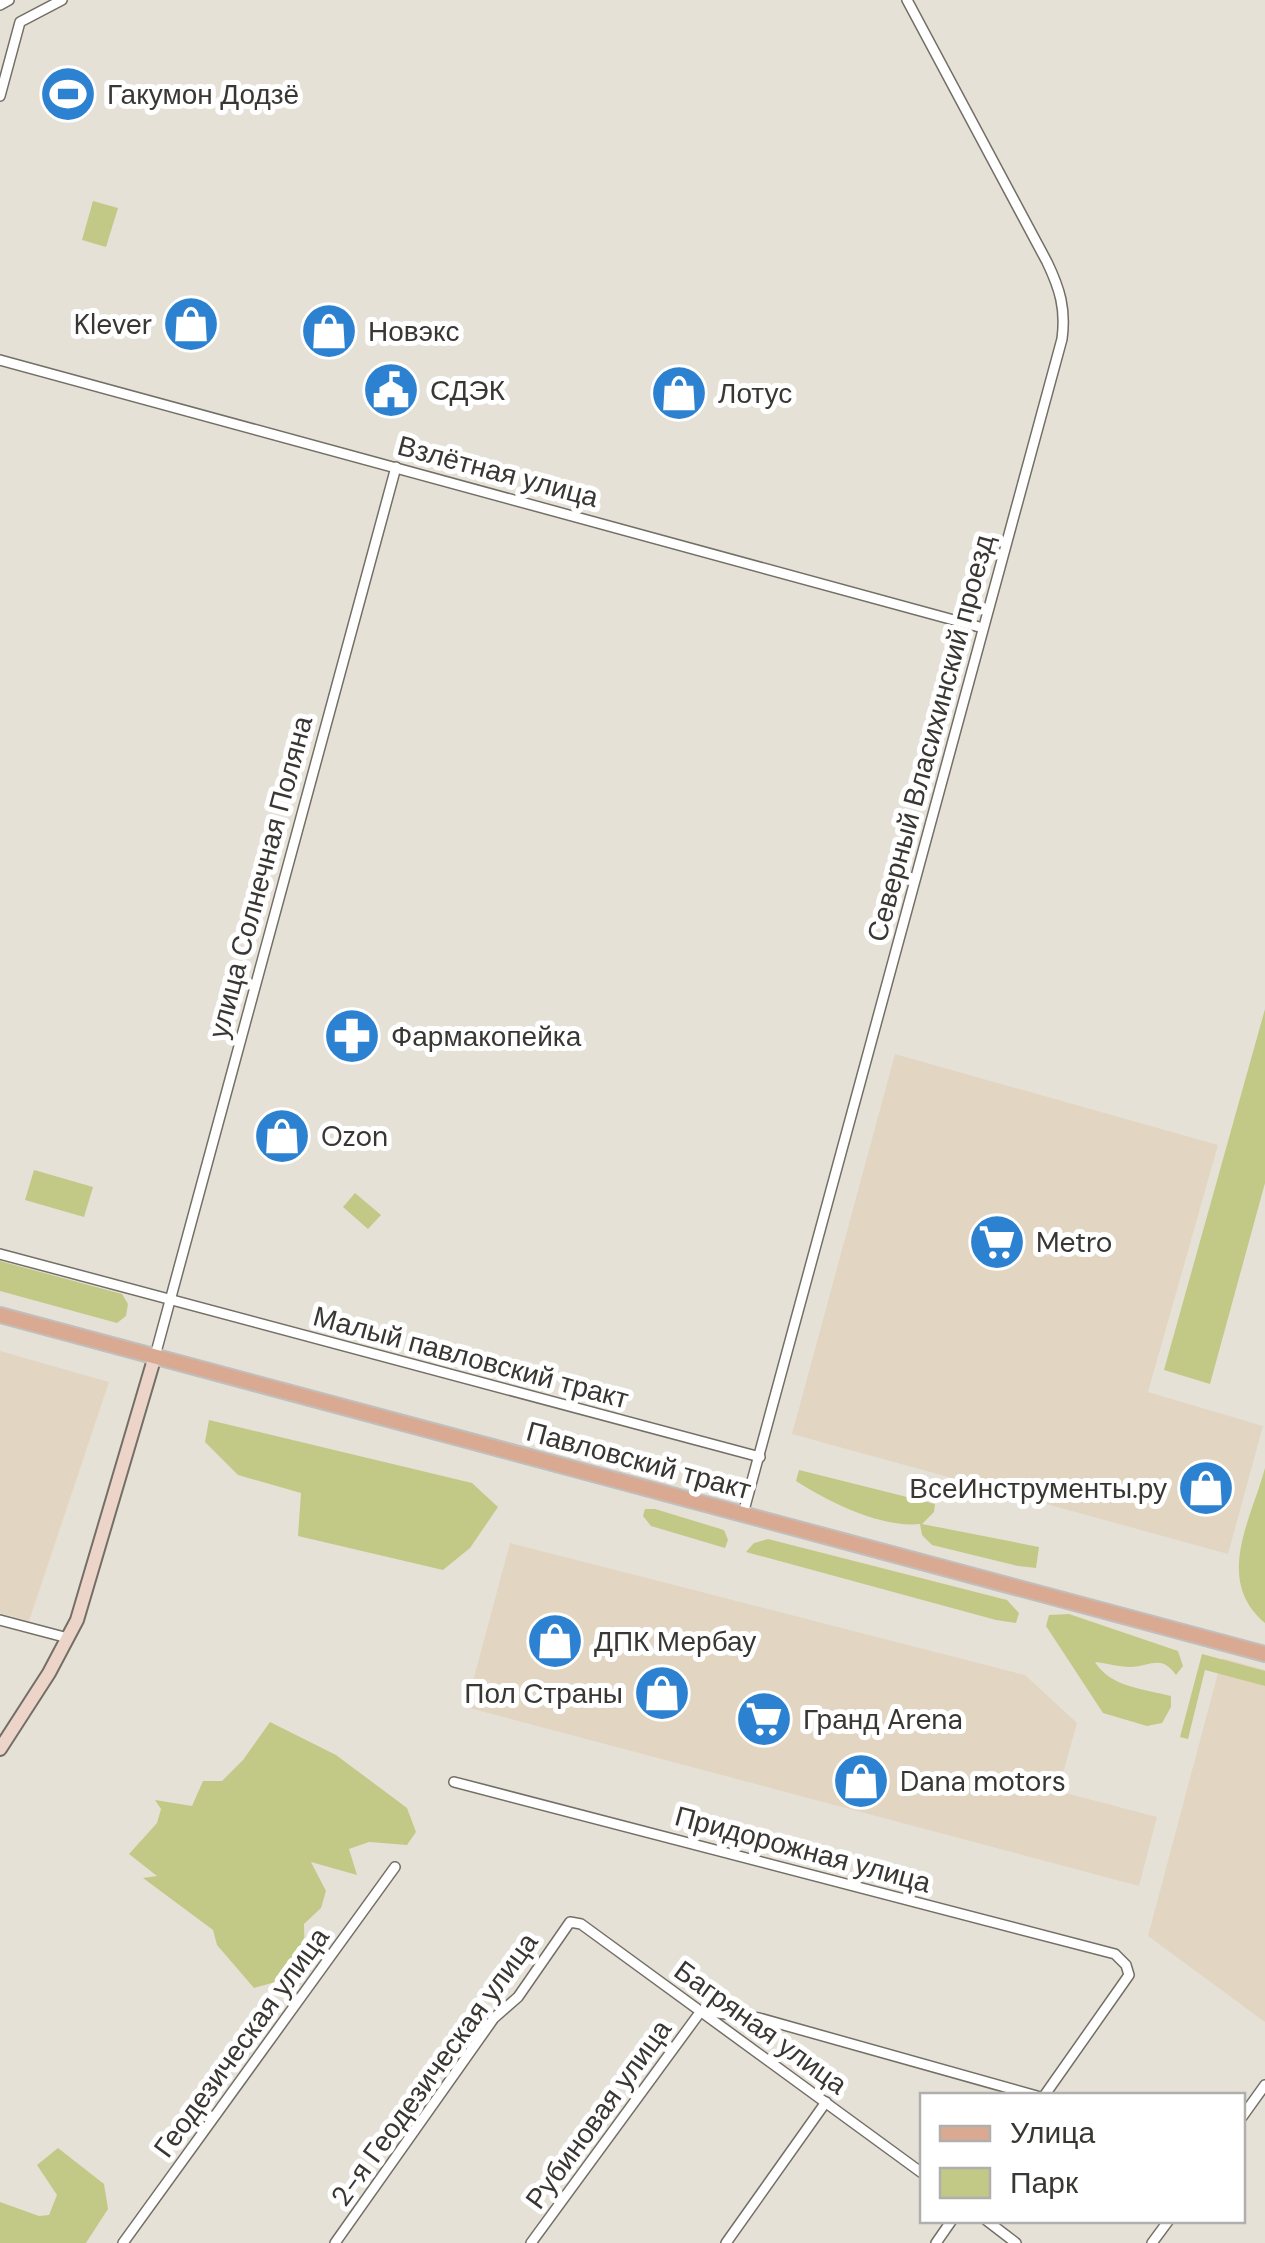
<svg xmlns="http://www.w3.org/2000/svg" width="1265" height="2243" font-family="'DM Sans',sans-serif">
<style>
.commercial{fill:#e2d6c2}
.green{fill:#c2c986}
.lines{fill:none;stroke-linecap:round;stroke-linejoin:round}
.street-casing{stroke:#746f66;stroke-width:12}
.secondary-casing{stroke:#746f66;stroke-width:16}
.primary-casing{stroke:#c0bfbe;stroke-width:18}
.street{stroke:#fff;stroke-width:9}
.secondary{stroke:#ecd4c8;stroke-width:12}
.primary{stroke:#d9aa91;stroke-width:14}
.labels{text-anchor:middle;stroke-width:10;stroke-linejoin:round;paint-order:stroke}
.poi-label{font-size:28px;fill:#393733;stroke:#fff;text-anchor:start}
.street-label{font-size:28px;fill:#393733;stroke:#fff}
</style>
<rect width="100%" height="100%" fill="#e6e1d7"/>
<g class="commercial">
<path d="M 895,1054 L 1218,1145 L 1148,1392 L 1263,1426 L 1228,1554 L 792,1434 Z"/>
<path d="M 0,1351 L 109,1382 L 29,1621 L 0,1613 Z"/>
<path d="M 510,1543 L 1025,1675 L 1077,1723 L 1058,1791 L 1157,1817 L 1139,1886 L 466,1707 Z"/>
<path d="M 1222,1658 L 1265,1670 L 1265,2022 L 1148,1936 Z"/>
</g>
<g class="green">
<path d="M 93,201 L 118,208 L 106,247 L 82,240 Z"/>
<path d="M 1265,1009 L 1265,1183 L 1210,1384 L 1164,1370 Z"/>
<path d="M 34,1170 L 93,1187 L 84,1217 L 25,1200 Z"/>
<path d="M 355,1193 L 381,1215 L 368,1229 L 343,1207 Z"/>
<path d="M 0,1261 L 122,1294 L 128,1304 L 126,1316 L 117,1323 L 0,1291 Z"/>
<path d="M 209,1420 L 472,1483 L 498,1507 L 470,1548 L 443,1570 L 298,1536 L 301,1493 L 238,1475 L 205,1442 Z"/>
<path d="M 1265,1468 L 1265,1623 C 1214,1580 1251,1520 1265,1468 Z"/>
<path d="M 799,1470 L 935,1504 L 934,1512 L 922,1524 L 1039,1547 L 1036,1568 L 1018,1566 L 932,1545 L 922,1535 L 920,1524 C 880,1528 829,1502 796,1481 Z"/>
<path d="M 645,1509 L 655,1509 L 724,1530 L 728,1540 L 725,1548 L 651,1526 L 643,1516 Z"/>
<path d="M 768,1539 L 1007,1600 L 1019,1613 L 1016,1623 L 996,1620 L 746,1552 L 754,1543 Z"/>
<path d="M 1069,1614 L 1178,1651 L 1183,1666 L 1176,1675 C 1161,1654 1151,1666 1130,1667 C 1119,1667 1106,1663 1095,1662 C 1110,1687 1144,1689 1171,1696 L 1171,1707 L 1162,1723 L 1147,1726 L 1103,1713 L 1046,1626 L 1049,1615 Z"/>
<path d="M 1202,1654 L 1265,1671 L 1265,1686 L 1205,1670 L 1188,1739 L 1180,1737 Z"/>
<path d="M 270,1722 L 336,1755 L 407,1808 L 416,1832 L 407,1845 L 369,1842 L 349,1849 L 357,1875 L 311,1862 L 326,1891 L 321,1908 L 304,1924 L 305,1961 L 286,1979 L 254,1988 L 217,1945 L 213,1930 L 143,1878 L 157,1876 L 129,1854 L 157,1823 L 161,1809 L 155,1800 L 192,1806 L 203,1781 L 222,1781 L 243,1760 Z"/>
<path d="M 58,2148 L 104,2184 L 108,2209 L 86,2243 L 0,2243 L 0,2202 L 39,2216 L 49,2215 L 57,2195 L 37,2165 Z"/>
</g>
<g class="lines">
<g class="street-casing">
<g id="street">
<path d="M 0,5 L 9,0"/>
<path d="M 0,96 L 20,22 L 62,0"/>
<path d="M 0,360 L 983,628"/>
<path d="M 0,1254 L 760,1457"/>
<path d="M 155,1356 L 396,467"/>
<path d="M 743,1514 L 1062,339 C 1066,309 1060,289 1047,262 L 907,0"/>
<path d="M 0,1620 L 68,1638"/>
<path d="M 454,1782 L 1115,1954 L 1126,1965 L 1129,1975 L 1044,2096"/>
<path d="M 1242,2117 L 1265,2085"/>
<path d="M 986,2220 L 1016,2243"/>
<path d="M 123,2243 L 395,1867"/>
<path d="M 335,2243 L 494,2018 L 518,1997 L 570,1922 L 581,1924 L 922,2173"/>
<path d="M 531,2243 L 701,2011 L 759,2018 L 1037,2096"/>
<path d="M 726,2243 L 826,2102"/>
<path d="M 936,2243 L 952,2220"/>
<path d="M 1152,2243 L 1169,2220"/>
</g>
</g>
<g class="secondary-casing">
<path id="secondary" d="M 0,1749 L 49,1673 L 77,1620 L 155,1356"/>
</g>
<g class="primary-casing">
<path id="primary" d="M 0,1315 L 1265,1654"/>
</g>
<use href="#street" class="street"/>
<use href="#secondary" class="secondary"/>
<use href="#primary" class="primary"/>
</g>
<defs>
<g id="stadium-disc" transform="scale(2.875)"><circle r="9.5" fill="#2c81d0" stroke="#fff"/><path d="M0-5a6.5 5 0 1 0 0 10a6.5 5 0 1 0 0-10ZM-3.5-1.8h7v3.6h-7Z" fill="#fff"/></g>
<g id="shop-disc" transform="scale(2.875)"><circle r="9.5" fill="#2c81d0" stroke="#fff"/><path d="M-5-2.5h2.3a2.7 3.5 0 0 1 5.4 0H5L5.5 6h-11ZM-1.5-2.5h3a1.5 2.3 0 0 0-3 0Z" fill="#fff"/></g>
<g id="civic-disc" transform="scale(2.875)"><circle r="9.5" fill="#2c81d0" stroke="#fff"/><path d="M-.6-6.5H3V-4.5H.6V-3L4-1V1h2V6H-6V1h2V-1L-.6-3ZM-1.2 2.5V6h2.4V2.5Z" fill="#fff"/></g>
<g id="pharmacy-disc" transform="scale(2.875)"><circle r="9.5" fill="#2c81d0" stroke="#fff"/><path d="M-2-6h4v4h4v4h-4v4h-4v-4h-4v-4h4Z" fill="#fff"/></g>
<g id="supermarket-disc" transform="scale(2.875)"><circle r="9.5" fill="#2c81d0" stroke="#fff"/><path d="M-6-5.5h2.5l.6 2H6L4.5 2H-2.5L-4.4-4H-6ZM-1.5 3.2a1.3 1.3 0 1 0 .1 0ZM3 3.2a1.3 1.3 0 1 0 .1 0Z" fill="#fff"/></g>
</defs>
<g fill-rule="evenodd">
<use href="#stadium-disc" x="68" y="94"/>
<use href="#shop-disc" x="191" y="324"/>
<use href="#shop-disc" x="329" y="331"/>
<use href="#civic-disc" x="391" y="390"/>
<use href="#shop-disc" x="679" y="393"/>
<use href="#pharmacy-disc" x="352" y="1036"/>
<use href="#shop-disc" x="282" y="1136"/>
<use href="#supermarket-disc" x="997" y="1242"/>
<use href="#shop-disc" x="1206" y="1488"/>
<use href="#shop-disc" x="555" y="1641"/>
<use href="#shop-disc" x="662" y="1693"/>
<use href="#supermarket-disc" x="764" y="1719"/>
<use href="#shop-disc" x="861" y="1781"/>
</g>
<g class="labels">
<g class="poi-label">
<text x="107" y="104">Гакумон Додзё</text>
<text x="152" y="334" text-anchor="end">Klever</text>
<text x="368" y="341">Новэкс</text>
<text x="430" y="400">СДЭК</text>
<text x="718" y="403">Лотус</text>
<text x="391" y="1046">Фармакопейка</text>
<text x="321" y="1146">Ozon</text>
<text x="1036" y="1252">Metro</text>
<text x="1167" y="1498" text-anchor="end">ВсеИнструменты.ру</text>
<text x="594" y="1651">ДПК Мербау</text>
<text x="623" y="1703" text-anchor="end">Пол Страны</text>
<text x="803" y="1729">Гранд Arena</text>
<text x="900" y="1791">Dana motors</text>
</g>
<g class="street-label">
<text transform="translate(498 471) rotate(15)" y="10">Взлётная улица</text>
<text transform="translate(930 738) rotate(-75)" y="10">Северный Власихинский проезд</text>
<text transform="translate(260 877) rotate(-75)" y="10">улица Солнечная Поляна</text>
<text transform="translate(471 1357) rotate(15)" y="10">Малый павловский тракт</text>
<text transform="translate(639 1460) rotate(15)" y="10">Павловский тракт</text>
<text transform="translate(803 1849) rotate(15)" y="10">Придорожная улица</text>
<text transform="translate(761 2027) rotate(36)" y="10">Багряная улица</text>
<text transform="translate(241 2042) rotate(-54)" y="10">Геодезическая улица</text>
<text transform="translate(434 2069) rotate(-54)" y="10">2-я Геодезическая улица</text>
<text transform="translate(598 2114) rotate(-54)" y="10">Рубиновая улица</text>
</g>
</g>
<rect x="920" y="2093" width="325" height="130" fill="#ffffff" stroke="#b0afad" stroke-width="2.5"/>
<rect x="940" y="2126" width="50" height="15" fill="#d9aa91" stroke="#b0afad" stroke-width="2.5"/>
<text x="1010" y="2143" font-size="30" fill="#393733">Улица</text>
<rect x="940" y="2168" width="50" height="30" fill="#c2c986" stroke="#b0afad" stroke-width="2.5"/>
<text x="1010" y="2193" font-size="30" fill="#393733">Парк</text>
</svg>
